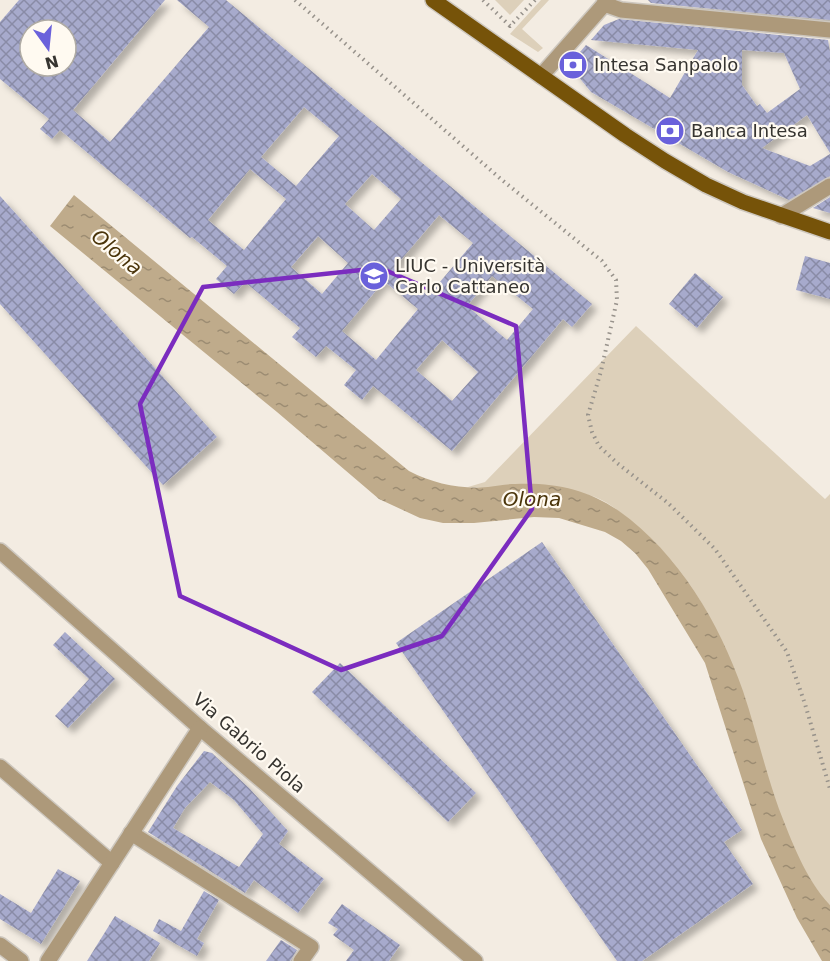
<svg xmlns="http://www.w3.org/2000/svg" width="830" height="961" font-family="'DejaVu Sans',sans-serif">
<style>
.green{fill:#ddd0ba}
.water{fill:url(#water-ripples)}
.building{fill:url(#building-cross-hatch);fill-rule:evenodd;filter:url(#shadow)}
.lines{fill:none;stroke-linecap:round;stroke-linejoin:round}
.street-casing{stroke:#cdc7be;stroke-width:18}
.primary-casing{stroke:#cdc7be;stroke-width:18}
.path{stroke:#97928b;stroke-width:4;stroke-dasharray:1.5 4.5;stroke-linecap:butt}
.street{stroke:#ad997a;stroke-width:15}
.primary{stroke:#765309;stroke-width:15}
.marked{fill:none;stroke:#7b2cbf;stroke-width:4.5;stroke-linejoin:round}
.labels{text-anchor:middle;stroke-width:4.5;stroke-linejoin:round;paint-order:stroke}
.poi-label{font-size:18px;fill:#363430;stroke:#fffaf1;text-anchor:start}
.street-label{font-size:18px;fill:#363430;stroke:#fffaf1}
.water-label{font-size:20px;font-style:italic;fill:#4a340a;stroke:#fffaf1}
</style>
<defs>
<pattern id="water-ripples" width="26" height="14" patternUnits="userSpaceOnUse" patternTransform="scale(1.5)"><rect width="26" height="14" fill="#bfab8b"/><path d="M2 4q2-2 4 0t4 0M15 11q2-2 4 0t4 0" fill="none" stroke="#9c8c72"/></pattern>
<pattern id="building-cross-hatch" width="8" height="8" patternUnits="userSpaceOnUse" patternTransform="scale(1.5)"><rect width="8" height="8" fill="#a7aacc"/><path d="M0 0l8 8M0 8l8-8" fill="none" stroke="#898ba6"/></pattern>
<filter id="shadow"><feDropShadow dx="5.5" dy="5.5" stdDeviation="3" flood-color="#0004"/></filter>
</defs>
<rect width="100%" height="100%" fill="#f3ece2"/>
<g class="green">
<path d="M 495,0 L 524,0 L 510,15 Z"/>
<path d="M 541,0 L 549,0 L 522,29 L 543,48 L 538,52 L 510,34 Z"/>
<path d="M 636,326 L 825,499 L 830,494 L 830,905 C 792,864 773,796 758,744 C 735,663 705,584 639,528 C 625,516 612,504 595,497 C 586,493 573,494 563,493 C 531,490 500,487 468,487 L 485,482 Z"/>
</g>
<path class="water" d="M 74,195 L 409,471 C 434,484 460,489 488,487 C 497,486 506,484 515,484 C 552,482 588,489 619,511 C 679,554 719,622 743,691 C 756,730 765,770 779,809 C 792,842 805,878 830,905 L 830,961 L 822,961 L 797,918 L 761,839 L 705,663 L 648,569 L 635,553 L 621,541 L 605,532 L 559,518 L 534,517 L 474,523 L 443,523 L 420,518 L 379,499 L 277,412 L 50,226 Z"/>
<g class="building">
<path d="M 19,0 L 165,0 L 73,110 L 110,142 L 209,27 L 177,0 L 226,0 L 592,304 L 572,327 L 563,319 L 452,451 L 373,386 L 362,400 L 344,385 L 356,370 L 326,346 L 316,357 L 292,337 L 300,328 L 245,282 L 234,294 L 216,279 L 227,266 L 192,237 L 190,238 L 60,130 L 52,139 L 40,129 L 49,119 L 0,79 L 0,22 ZM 30,30 L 66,30 L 66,66 L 30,66 ZM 304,107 L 339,136 L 296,186 L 261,157 ZM 250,169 L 286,199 L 244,250 L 208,220 ZM 372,174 L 401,199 L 374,230 L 345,204 ZM 439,215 L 473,243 L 428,296 L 394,268 ZM 318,236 L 348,263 L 322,294 L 291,267 ZM 492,276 L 533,309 L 507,340 L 467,306 ZM 384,281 L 418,309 L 376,360 L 342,331 ZM 442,340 L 478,372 L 452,401 L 416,370 Z"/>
<path d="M 648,0 L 830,0 L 830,20 L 651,3 Z"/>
<path d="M 619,19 L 828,40 L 830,52 L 830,153 L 807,115 L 762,148 L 810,166 L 830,154 L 830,176 L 789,200 L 728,172 L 591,92 L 569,65 L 586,45 L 670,98 L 698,50 L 591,40 L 604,25 ZM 742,50 L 784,53 L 800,89 L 767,113 L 760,104 L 757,106 L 742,85 Z"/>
<path d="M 0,196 L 217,437 L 163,485 L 0,304 Z"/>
<path d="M 830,197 L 830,213 L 813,208 Z"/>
<path d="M 805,256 L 830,263 L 830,299 L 796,290 Z"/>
<path d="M 695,273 L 723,297 L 697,328 L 669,304 Z"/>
<path d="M 542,542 L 742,830 L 724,842 L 753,884 L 642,961 L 617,961 L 396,643 Z"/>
<path d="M 65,632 L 115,679 L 68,728 L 55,716 L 89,679 L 53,645 Z"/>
<path d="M 340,663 L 476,793 L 448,822 L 312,692 Z"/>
<path d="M 204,751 L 212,753 L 250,789 L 288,831 L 279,844 L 324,879 L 298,913 L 254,880 L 245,893 L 148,832 L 177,786 ZM 210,782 L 234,800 L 263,834 L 239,867 L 173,828 L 185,808 Z"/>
<path d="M 58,869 L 80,881 L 41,944 L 0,919 L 0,894 L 31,913 Z"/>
<path d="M 204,891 L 219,900 L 197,939 L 204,943 L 197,956 L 153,931 L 159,919 L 181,931 Z"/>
<path d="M 342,904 L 400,945 L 389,961 L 346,961 L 354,950 L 333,935 L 338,929 L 328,923 Z"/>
<path d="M 115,916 L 160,943 L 149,961 L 87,961 Z"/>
<path d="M 281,940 L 297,950 L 290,961 L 266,961 Z"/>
</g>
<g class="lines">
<g class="street-casing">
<g id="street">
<path d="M 604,4 L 621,10 L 830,30"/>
<path d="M 541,76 L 608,0"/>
<path d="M 781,216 L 830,186"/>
<path d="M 0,551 L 200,728 L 475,961"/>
<path d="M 0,767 L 112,863"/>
<path d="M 131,833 L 311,947 L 301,961"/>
<path d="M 0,945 L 21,961"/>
<path d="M 48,961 L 200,728"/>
</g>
</g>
<g class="primary-casing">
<path id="primary" d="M 433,0 L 625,135 L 665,161 L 706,185 L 743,202 L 830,232"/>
</g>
<g class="path">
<path d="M 295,0 L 502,180 L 602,261 L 616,280 L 617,300 L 601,371 L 588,415 L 592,432 L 599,446 L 617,463 L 668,503 L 715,549 L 787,652 L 805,704 L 830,789"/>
<path d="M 483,0 L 510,26 L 535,0"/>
</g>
<use href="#street" class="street"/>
<use href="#primary" class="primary"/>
</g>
<path class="marked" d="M 380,268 L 516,326 L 532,509 L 442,636 L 341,670 L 180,596 L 140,404 L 203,287 Z"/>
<defs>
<g id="bank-disc" transform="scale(1.5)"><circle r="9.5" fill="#6a61db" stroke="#fffaf1"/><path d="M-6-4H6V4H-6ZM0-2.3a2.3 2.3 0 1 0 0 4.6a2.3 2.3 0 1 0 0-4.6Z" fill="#fff"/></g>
<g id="university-disc" transform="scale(1.5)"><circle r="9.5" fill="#6a61db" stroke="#fffaf1"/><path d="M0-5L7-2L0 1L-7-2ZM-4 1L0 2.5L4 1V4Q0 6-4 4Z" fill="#fff"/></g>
</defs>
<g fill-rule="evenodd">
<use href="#bank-disc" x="573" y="65"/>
<use href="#bank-disc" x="670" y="131"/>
<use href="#university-disc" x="374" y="276"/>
</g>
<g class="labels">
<g class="poi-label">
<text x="594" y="71">Intesa Sanpaolo</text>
<text x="691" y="137">Banca Intesa</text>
<text x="395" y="272">LIUC - Università<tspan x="395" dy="21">Carlo Cattaneo</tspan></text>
</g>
<g class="street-label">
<text transform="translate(249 743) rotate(41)" y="6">Via Gabrio Piola</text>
</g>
<g class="water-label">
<text transform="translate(117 252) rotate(40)" y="7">Olona</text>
<text x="532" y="506">Olona</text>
</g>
</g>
<g transform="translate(48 48) rotate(165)"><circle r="28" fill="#fffaf1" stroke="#afaba4" stroke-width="1.5"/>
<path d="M0-4.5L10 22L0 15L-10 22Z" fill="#6a61db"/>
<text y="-9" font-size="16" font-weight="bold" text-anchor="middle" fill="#363430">N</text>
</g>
</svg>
